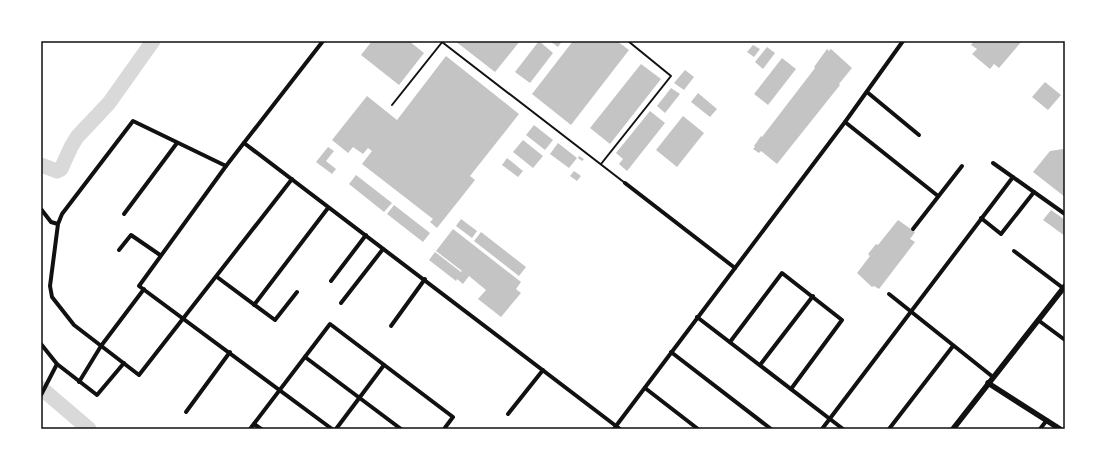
<svg xmlns="http://www.w3.org/2000/svg" width="1106" height="470" font-family="Inter,sans-serif">
<style>
.lines{fill:none;stroke-linecap:round;stroke-linejoin:round}
.river{stroke:#d9d9d9;stroke-width:15}
.building{fill:#c4c4c4}
.service{stroke:#111;stroke-width:2}
.minor{stroke:#111;stroke-width:4}
.tertiary{stroke:#111;stroke-width:5.5}
.neatline{fill:none;stroke:#111;stroke-width:1.5}
</style>
<rect width="100%" height="100%" fill="#fff"/>
<g class="lines">
<g class="river">
<path d="M 41,165 L 57,171 L 61,169 L 71,147 L 77,137 L 109,103 L 153,41"/>
<path d="M 41,388 L 89,429"/>
</g>
</g>
<g class="building">
<path d="M 372,41 L 409,41 L 424,53 L 399,85 L 361,55 Z"/>
<path d="M 455,41 L 520,41 L 495,72 Z"/>
<path d="M 539,41 L 553,53 L 530,83 L 515,72 Z"/>
<path d="M 550,41 L 562,41 L 558,47 Z"/>
<path d="M 573,41 L 617,41 L 629,50 L 571,125 L 532,94 Z"/>
<path d="M 974,41 L 1022,41 L 999,68 L 994,64 L 990,69 L 972,54 L 977,49 L 971,45 Z"/>
<path d="M 753,45 L 760,49 L 754,57 L 747,52 Z"/>
<path d="M 767,47 L 775,53 L 763,69 L 755,62 Z"/>
<path d="M 827,49 L 829,51 L 831,49 L 852,68 L 839,84 L 840,85 L 777,164 L 761,151 L 759,153 L 753,149 L 755,147 L 754,146 L 761,136 L 762,137 L 815,68 L 814,67 Z"/>
<path d="M 446,56 L 519,114 L 470,176 L 475,180 L 437,228 L 430,222 L 433,219 L 362,164 L 372,151 L 368,148 L 363,154 L 353,147 L 348,153 L 332,140 L 367,96 L 397,120 Z"/>
<path d="M 782,58 L 796,69 L 768,105 L 754,94 Z"/>
<path d="M 641,64 L 661,79 L 610,144 L 590,128 Z"/>
<path d="M 685,70 L 694,77 L 684,90 L 674,83 Z"/>
<path d="M 1045,82 L 1061,95 L 1048,110 L 1032,97 Z"/>
<path d="M 671,88 L 680,94 L 665,113 L 657,106 Z"/>
<path d="M 698,93 L 717,109 L 710,117 L 691,102 Z"/>
<path d="M 650,111 L 665,123 L 627,171 L 619,164 L 623,159 L 616,153 Z"/>
<path d="M 683,116 L 704,133 L 677,167 L 656,150 Z"/>
<path d="M 534,125 L 553,140 L 545,150 L 526,135 Z"/>
<path d="M 523,140 L 543,156 L 533,168 L 513,152 Z"/>
<path d="M 558,143 L 577,158 L 569,168 L 550,154 Z"/>
<path d="M 328,147 L 334,151 L 326,161 L 336,169 L 332,174 L 316,162 Z"/>
<path d="M 1063,149 L 1065,150 L 1065,197 L 1033,172 L 1050,151 Z"/>
<path d="M 579,156 L 584,159 L 582,161 L 578,158 Z"/>
<path d="M 507,158 L 523,171 L 518,177 L 502,165 Z"/>
<path d="M 574,171 L 581,176 L 577,181 L 570,176 Z"/>
<path d="M 356,175 L 392,203 L 384,212 L 349,184 Z"/>
<path d="M 394,205 L 430,233 L 423,242 L 387,214 Z"/>
<path d="M 1051,210 L 1065,220 L 1065,236 L 1043,220 Z"/>
<path d="M 461,219 L 477,231 L 472,238 L 456,226 Z"/>
<path d="M 898,220 L 915,232 L 910,239 L 915,242 L 879,289 L 874,286 L 872,287 L 857,273 L 870,256 L 868,254 L 876,244 L 878,245 Z"/>
<path d="M 453,229 L 521,282 L 516,289 L 521,293 L 501,317 L 478,299 L 486,290 L 469,276 L 463,284 L 457,279 L 456,281 L 429,260 L 435,252 L 461,272 L 462,271 L 436,251 Z"/>
<path d="M 481,232 L 526,267 L 519,276 L 474,241 Z"/>
</g>
<g class="lines">
<g class="service">
<path d="M 442,42 L 625,183"/>
<path d="M 392,105 L 443,41"/>
<path d="M 601,164 L 671,76 L 628,41"/>
</g>
<g class="minor">
<path d="M 323,41 L 226,166 L 139,286 L 332,429"/>
<path d="M 867,92 L 919,135"/>
<path d="M 845,122 L 938,196"/>
<path d="M 244,143 L 616,426 L 614,429"/>
<path d="M 993,163 L 1065,214"/>
<path d="M 226,166 L 133,121 L 62,214 L 58,224 L 50,286 L 52,297 L 74,325 L 139,375 L 292,179"/>
<path d="M 625,183 L 735,268"/>
<path d="M 41,209 L 51,222 L 58,224"/>
<path d="M 124,214 L 177,143"/>
<path d="M 981,218 L 1001,234 L 1034,192"/>
<path d="M 913,229 L 962,166"/>
<path d="M 119,250 L 131,235 L 160,255"/>
<path d="M 1014,251 L 1063,288"/>
<path d="M 217,277 L 275,320 L 297,292"/>
<path d="M 331,281 L 366,235"/>
<path d="M 889,294 L 993,377"/>
<path d="M 341,303 L 383,249"/>
<path d="M 254,305 L 328,208"/>
<path d="M 697,317 L 843,429"/>
<path d="M 1038,320 L 1065,340"/>
<path d="M 391,326 L 425,279"/>
<path d="M 730,342 L 782,273 L 842,320 L 791,389"/>
<path d="M 41,344 L 57,364 L 97,395 L 124,363"/>
<path d="M 671,352 L 771,429"/>
<path d="M 305,357 L 401,429"/>
<path d="M 760,365 L 813,296"/>
<path d="M 79,382 L 101,346 L 144,289"/>
<path d="M 645,388 L 698,429"/>
<path d="M 41,395 L 57,364"/>
<path d="M 186,412 L 230,352"/>
<path d="M 508,414 L 543,370"/>
<path d="M 254,424 L 261,429"/>
<path d="M 250,429 L 330,324 L 453,417 L 444,429"/>
<path d="M 336,429 L 384,365"/>
<path d="M 620,429 L 616,426 L 845,122 L 903,41"/>
<path d="M 822,429 L 1013,177"/>
<path d="M 889,429 L 953,346"/>
<path d="M 1040,429 L 1047,420"/>
</g>
<g class="tertiary">
<path d="M 988,383 L 1060,429"/>
<path d="M 953,429 L 1065,286"/>
</g>
</g>
<rect width="1106" height="470" fill="none" stroke="#ffffff" stroke-width="84"/>
<rect x="42" y="42" width="1022" height="386" class="neatline"/>
</svg>
